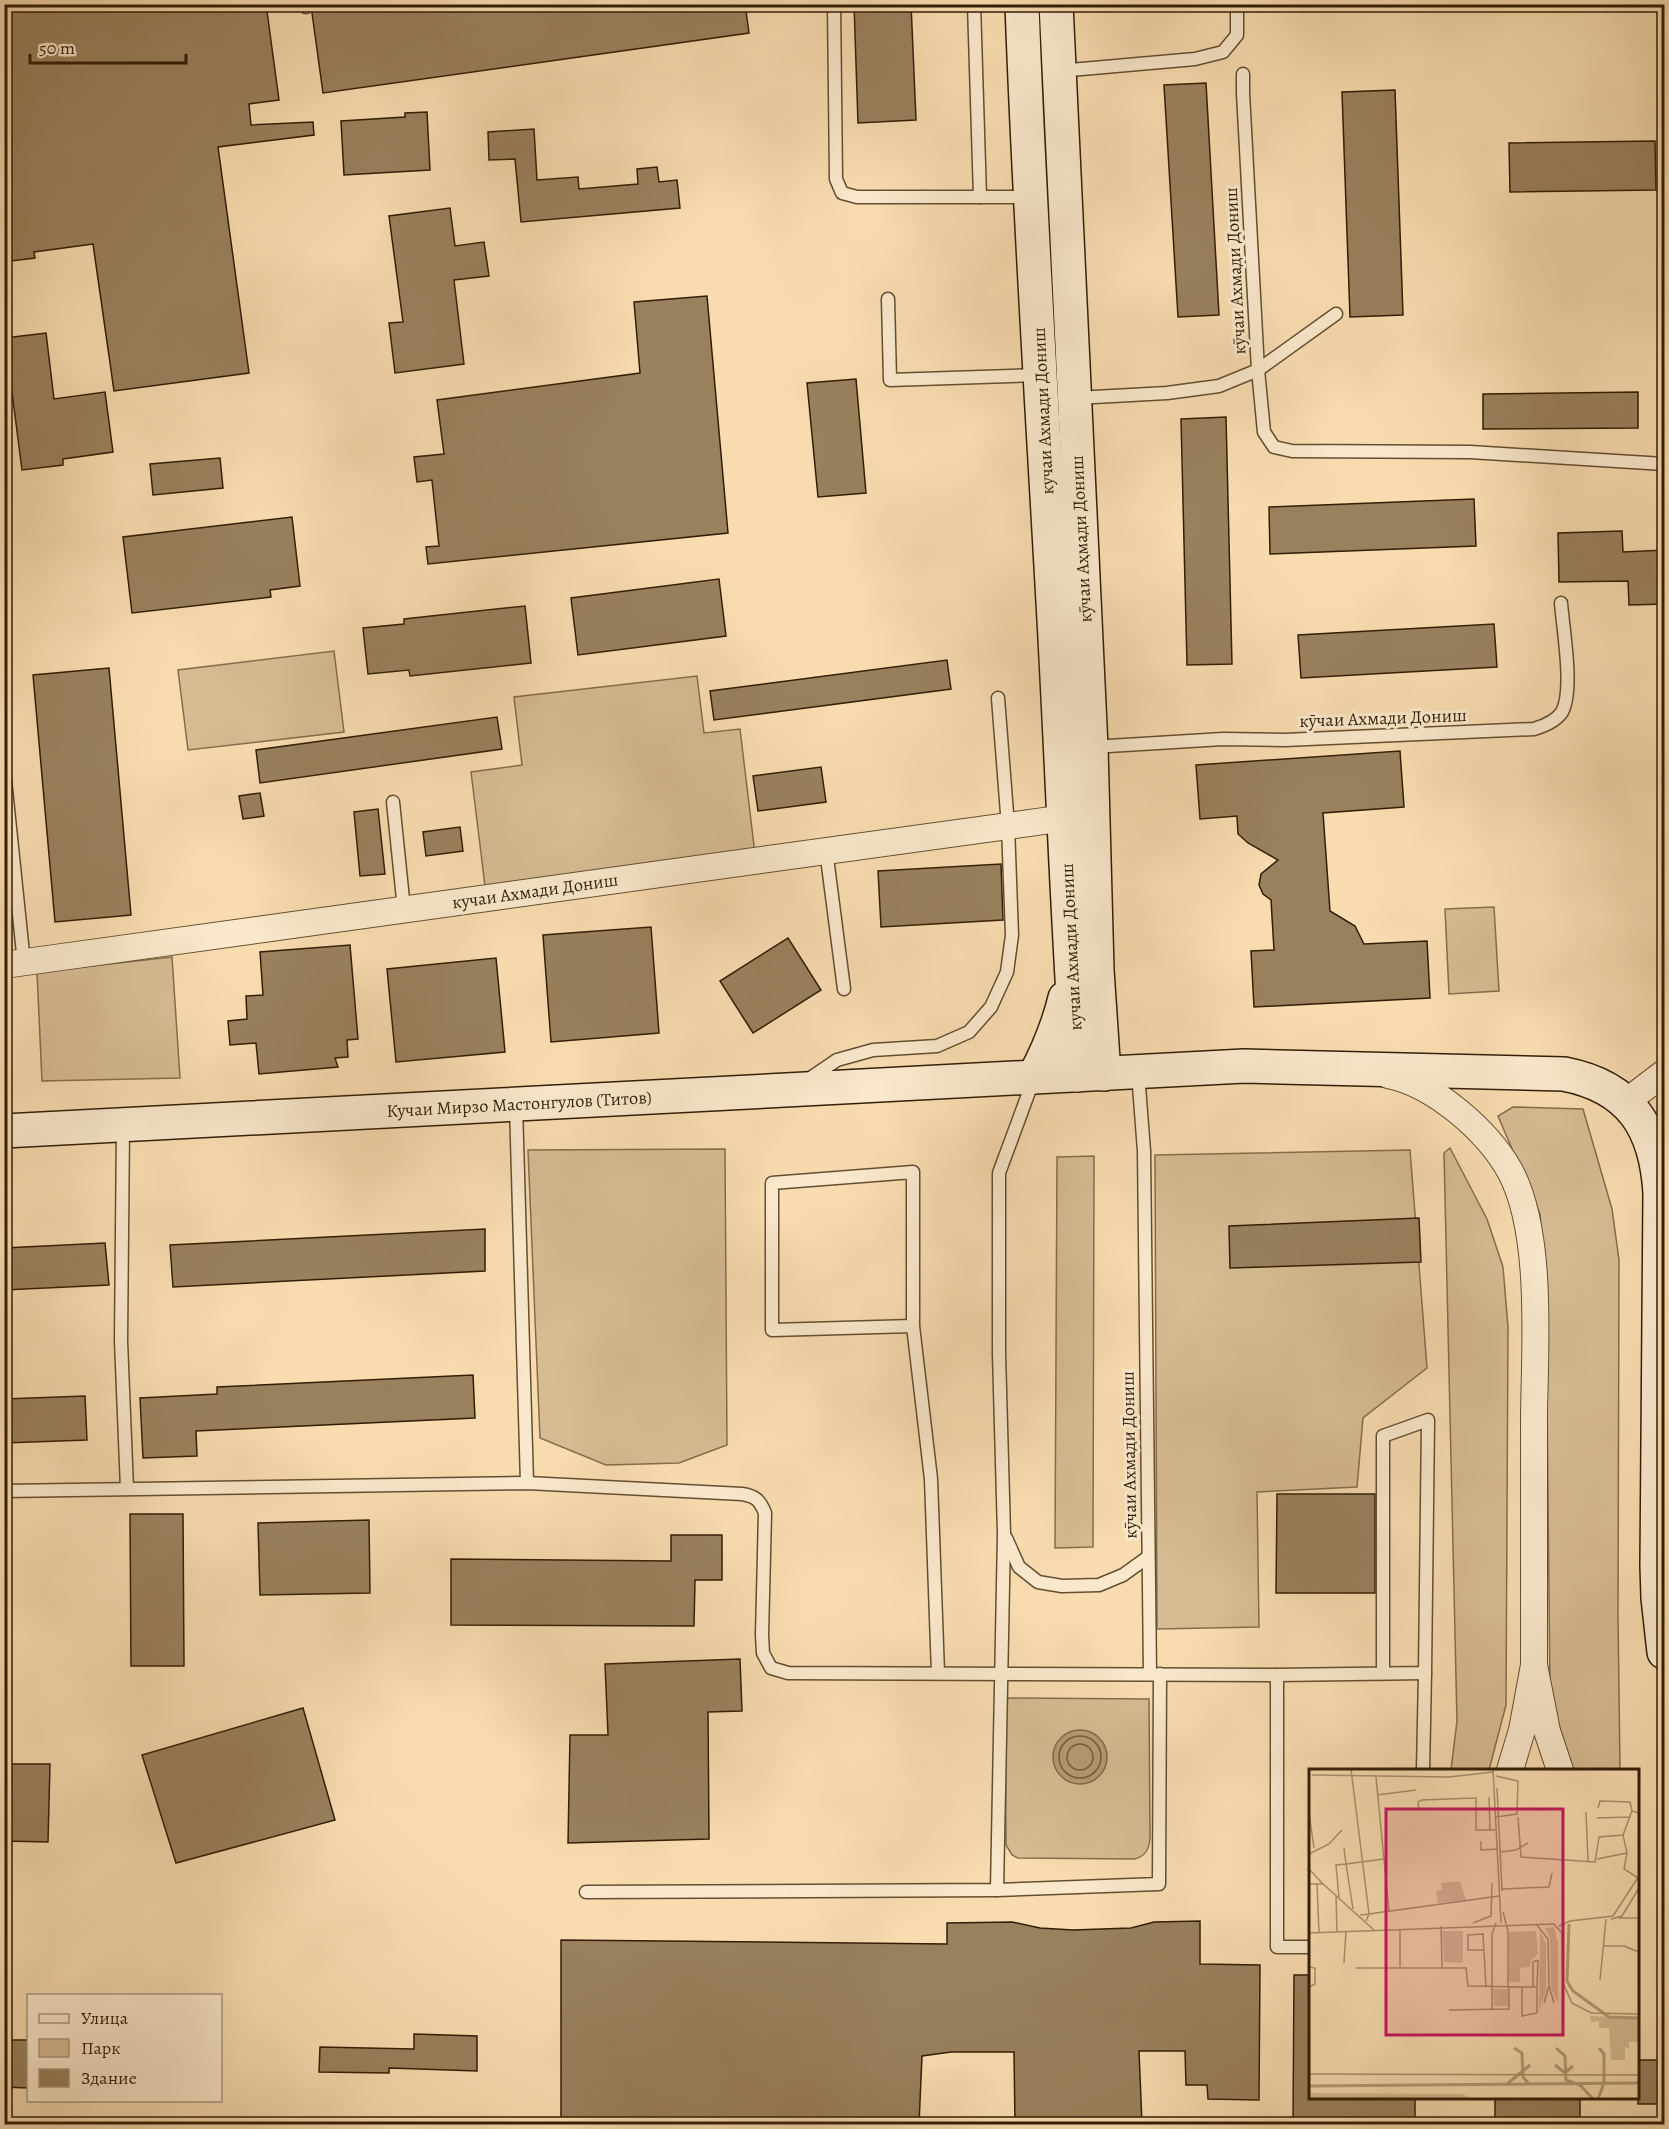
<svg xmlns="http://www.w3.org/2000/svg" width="1669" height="2129" font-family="Alegreya,serif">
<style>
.green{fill:#d6bc93;stroke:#846d4c;stroke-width:1.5}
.water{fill:#b59b76;stroke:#816949;stroke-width:1.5}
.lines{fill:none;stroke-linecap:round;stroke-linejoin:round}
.shore{stroke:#745c3e;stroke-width:1.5}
.building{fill:#99815e;stroke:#321e06;stroke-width:1.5}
.lane-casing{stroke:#644e30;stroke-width:15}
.street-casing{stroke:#644e30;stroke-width:28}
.secondary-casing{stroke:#321e06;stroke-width:36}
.lane{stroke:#fae8cc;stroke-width:12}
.street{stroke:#fae8cc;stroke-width:26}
.secondary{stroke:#fae8cc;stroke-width:33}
.labels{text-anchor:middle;stroke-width:6;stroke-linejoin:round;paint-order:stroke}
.street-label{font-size:18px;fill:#321e06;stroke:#fae8cc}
.inset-river{fill:none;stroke:#b59b76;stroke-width:3}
.inset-road{fill:none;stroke:#a9906c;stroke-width:1.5}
.view{fill:#c2185b;fill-opacity:0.15;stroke:#c2185b;stroke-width:3}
.inset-edge{fill:none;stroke:#321e06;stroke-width:3}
</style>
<rect width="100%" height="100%" fill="#f8dcb0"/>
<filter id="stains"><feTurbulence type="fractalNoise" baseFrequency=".00333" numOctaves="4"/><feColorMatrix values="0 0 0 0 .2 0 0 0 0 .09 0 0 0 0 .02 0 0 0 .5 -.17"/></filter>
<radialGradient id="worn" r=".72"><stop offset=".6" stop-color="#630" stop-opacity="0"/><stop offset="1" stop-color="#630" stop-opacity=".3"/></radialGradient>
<g class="green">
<path d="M 334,651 L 344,732 L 188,750 L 178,670 Z"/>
<path d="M 697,676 L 704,733 L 740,729 L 755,854 L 485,886 L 471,772 L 522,765 L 514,697 Z"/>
<path d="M 1494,907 L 1499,991 L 1449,994 L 1445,909 Z"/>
<path d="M 172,957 L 180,1078 L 42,1081 L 37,972 Z"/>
<path d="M 1513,1107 L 1583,1109 L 1612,1209 L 1619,1260 L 1618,1616 L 1620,1770 L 1573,1770 L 1563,1750 L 1550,1689 L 1546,1299 L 1540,1214 L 1498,1116 Z"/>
<path d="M 1450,1148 L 1487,1219 L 1503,1267 L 1508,1327 L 1506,1705 L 1489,1770 L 1451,1770 L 1457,1721 L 1444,1153 Z"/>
<path d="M 725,1149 L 727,1445 L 679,1463 L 606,1465 L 540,1438 L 528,1150 Z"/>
<path d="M 1410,1150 L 1427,1368 L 1363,1418 L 1357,1487 L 1257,1492 L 1259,1627 L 1157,1629 L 1155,1155 Z"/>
<path d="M 1094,1156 L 1093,1547 L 1055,1548 L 1057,1157 Z"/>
<path d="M 1005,1698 L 1149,1699 L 1150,1839 C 1149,1850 1145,1857 1134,1859 L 1018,1858 L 1012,1855 L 1006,1845 Z"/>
</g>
<circle class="water" cx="1080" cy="1757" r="27"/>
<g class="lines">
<g class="shore">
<circle cx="1080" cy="1757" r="21"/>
<circle cx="1080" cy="1757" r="13"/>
</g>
</g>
<g class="building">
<path d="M 4,4 L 266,4 L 279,100 L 249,104 L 251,125 L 313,122 L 314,135 L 218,147 L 249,373 L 114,391 L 93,244 L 34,252 L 35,258 L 11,261 L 4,217 Z"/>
<path d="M 314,4 L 745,4 L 749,33 L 323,93 L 312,13 Z"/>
<path d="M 854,4 L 911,4 L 916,120 L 858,123 Z"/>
<path d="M 1206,83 L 1219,315 L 1178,317 L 1164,85 Z"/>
<path d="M 1395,90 L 1403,315 L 1350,317 L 1342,92 Z"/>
<path d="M 427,112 L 430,170 L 344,175 L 341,121 L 405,117 L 405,113 Z"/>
<path d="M 534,129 L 537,180 L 578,177 L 579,189 L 638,184 L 637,169 L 657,167 L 659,182 L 677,180 L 680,208 L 521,222 L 515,159 L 489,160 L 488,132 Z"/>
<path d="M 1655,141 L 1656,190 L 1510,192 L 1509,143 Z"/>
<path d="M 450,208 L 455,246 L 484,242 L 489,276 L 454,280 L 464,364 L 395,373 L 389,323 L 403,322 L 389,216 Z"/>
<path d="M 707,296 L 728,533 L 428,564 L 426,547 L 439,546 L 432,480 L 417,482 L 414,457 L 444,454 L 437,400 L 640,373 L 634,302 Z"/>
<path d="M 46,333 L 54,399 L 105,392 L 113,452 L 63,459 L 63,465 L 22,470 L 5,338 Z"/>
<path d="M 856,379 L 866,493 L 818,497 L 807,383 Z"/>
<path d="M 1638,392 L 1638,428 L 1483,429 L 1483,394 Z"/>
<path d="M 1226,417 L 1232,664 L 1187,665 L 1181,419 Z"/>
<path d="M 220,458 L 223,488 L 153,495 L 150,464 Z"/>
<path d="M 1474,499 L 1476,546 L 1270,554 L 1269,507 Z"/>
<path d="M 292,517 L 300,586 L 270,590 L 271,597 L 132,613 L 123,537 Z"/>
<path d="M 1622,531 L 1623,552 L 1665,550 L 1665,604 L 1629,605 L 1628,581 L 1559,582 L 1558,533 Z"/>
<path d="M 719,579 L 726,636 L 578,655 L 571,598 Z"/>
<path d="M 525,606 L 531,663 L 410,676 L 409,670 L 368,674 L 363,628 L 404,624 L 404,619 Z"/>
<path d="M 1494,624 L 1497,667 L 1301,678 L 1298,635 Z"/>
<path d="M 947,660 L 951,689 L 714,720 L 710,691 Z"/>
<path d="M 109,668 L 131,915 L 55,922 L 33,675 Z"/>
<path d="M 497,717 L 502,749 L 260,783 L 256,750 Z"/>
<path d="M 1400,751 L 1404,807 L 1323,813 L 1330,911 L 1355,926 L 1364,944 L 1427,941 L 1430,998 L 1254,1007 L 1251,951 L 1274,950 L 1271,900 L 1263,894 L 1259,885 L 1261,874 L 1278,860 L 1248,843 L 1238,834 L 1237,816 L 1200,819 L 1196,765 Z"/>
<path d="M 821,767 L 826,802 L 758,811 L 753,776 Z"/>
<path d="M 260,793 L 264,816 L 243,819 L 239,796 Z"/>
<path d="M 378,809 L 385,874 L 360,876 L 354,812 Z"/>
<path d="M 460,827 L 463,851 L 426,856 L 423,832 Z"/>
<path d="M 1001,864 L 1003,920 L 881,927 L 878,871 Z"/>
<path d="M 651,927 L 659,1033 L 551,1042 L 543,935 Z"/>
<path d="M 788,938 L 821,990 L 753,1033 L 720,981 Z"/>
<path d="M 350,945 L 358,1039 L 347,1040 L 348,1057 L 335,1058 L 338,1067 L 259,1074 L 256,1043 L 230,1045 L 228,1021 L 247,1019 L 246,996 L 263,995 L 260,952 Z"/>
<path d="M 496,958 L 505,1052 L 396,1062 L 387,969 Z"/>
<path d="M 1419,1218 L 1421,1262 L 1230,1268 L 1229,1226 Z"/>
<path d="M 485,1229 L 485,1271 L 173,1287 L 170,1245 Z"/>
<path d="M 105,1243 L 109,1285 L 4,1290 L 4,1248 Z"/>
<path d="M 473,1375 L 475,1418 L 196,1431 L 197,1456 L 143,1458 L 140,1398 L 217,1394 L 217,1387 Z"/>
<path d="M 85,1396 L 87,1440 L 4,1443 L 4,1399 Z"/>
<path d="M 1277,1494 L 1375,1494 L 1375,1593 L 1276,1593 Z"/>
<path d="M 130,1514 L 183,1514 L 184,1666 L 131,1666 Z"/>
<path d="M 369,1520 L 370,1593 L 260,1595 L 258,1523 Z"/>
<path d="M 671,1535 L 722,1535 L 722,1580 L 695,1580 L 694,1626 L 451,1625 L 451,1559 L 671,1561 Z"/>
<path d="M 740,1659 L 742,1711 L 708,1712 L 709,1839 L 568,1843 L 570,1735 L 608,1735 L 605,1664 Z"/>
<path d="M 303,1708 L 335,1820 L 176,1863 L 142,1755 Z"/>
<path d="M 4,1764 L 50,1764 L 48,1842 L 4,1841 Z"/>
<path d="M 1200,1921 L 1200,1964 L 1260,1965 L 1259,2100 L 1208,2099 L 1207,2085 L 1186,2085 L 1185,2051 L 1139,2051 L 1142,2124 L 1015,2124 L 1014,2052 L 951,2052 L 922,2056 L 919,2124 L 561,2124 L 561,1940 L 947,1944 L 947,1923 L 1012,1922 L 1040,1928 L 1073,1930 L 1131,1928 L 1154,1922 Z"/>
<path d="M 1294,1975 L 1311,1975 L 1311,2097 L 1415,2097 L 1415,2124 L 1293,2124 Z"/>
<path d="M 414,2034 L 477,2036 L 477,2071 L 389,2068 L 389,2073 L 319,2072 L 320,2047 L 414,2049 Z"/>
<path d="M 4,2040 L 28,2040 L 28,2088 L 4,2087 Z"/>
<rect x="1638" y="2060" width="27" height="44"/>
<path d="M 1495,2097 L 1580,2097 L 1580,2123 L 1495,2124 Z"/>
</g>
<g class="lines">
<g class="lane-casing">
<g id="lane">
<path d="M 305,4 L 306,7"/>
<path d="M 834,4 L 836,179 L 842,193 L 857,197 L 1029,197"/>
<path d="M 974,4 L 980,197"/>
<path d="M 1059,71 L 1195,59 L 1223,52 L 1237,35 L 1237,4"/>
<path d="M 1243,74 L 1243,93 L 1258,370 L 1264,432 L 1274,447 L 1292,451 L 1470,452 L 1664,464"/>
<path d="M 888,299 L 890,380 L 1039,375"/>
<path d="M 1076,398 L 1167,393 L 1219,386 L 1258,370 L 1336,314"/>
<path d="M 1092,747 L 1223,739 L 1285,740 L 1534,729 C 1544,726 1556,721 1562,712 C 1574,690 1563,629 1561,603"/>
<path d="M 4,770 L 24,963"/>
<path d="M 393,802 L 404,909"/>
<path d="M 826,850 L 844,989"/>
<path d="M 1138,1073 L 1144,1151 L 1150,1674"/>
<path d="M 806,1081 L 837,1060 L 873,1050 L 937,1046 L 969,1032 L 991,1007 L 1007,972 L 1012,935 L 1008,826 L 998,698"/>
<path d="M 516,1106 L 527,1483"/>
<path d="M 123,1125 L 121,1341 L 127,1489"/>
<path d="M 913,1326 L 772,1330 L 772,1183 L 913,1172 L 913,1326 L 931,1479 L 938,1673"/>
<path d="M 4,1491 L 527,1483 L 742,1494 C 755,1496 760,1500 765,1513 L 762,1635 L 763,1653 L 771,1668 L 788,1673 L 1277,1675 L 1277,1947 L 1310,1947"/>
<path d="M 1006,1538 L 1019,1567 L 1038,1582 L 1062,1586 L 1099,1585 L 1123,1575 L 1148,1557"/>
<path d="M 1277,1675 L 1425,1673 L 1428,1420 L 1383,1436 L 1383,1674"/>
<path d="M 1423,1770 L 1425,1673"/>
<path d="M 997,1890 L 1004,1534 L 999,1354 L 999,1173 L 1033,1081"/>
<path d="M 586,1892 L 997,1890 L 1159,1884 L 1160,1674"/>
</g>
</g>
<g class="street-casing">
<g id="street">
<path d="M 4,965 L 1065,818"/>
<path d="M 1388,1075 C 1434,1084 1487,1130 1510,1171 C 1543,1232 1535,1345 1534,1414 C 1534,1498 1534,1581 1534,1665"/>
<path d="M 1626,1102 L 1664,1073"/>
<path d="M 1510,1770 L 1522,1730 L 1534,1665 L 1547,1731 L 1560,1770"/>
</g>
</g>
<g class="secondary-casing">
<g id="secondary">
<path d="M 1022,4 C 1029,204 1042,403 1053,602 C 1062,760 1067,917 1078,1075"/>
<path d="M 1056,4 L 1091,747 L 1097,970 L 1104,1074"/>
<path d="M 1034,1077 C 1048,1051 1058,1027 1065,998"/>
<path d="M 4,1131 L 1244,1066 L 1564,1074 C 1631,1087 1656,1128 1660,1193 L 1657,1566 L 1658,1598 L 1664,1652"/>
</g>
</g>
<use href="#lane" class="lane"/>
<use href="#street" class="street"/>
<use href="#secondary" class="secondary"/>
</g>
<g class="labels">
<g class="street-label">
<text transform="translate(1235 271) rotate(-93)" y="6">кӯчаи Ахмади Дониш</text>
<text transform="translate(1043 411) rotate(-93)" y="6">кучаи Ахмади Дониш</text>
<text transform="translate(1081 539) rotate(-93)" y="6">кӯчаи Аҳмади Дониш</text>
<text transform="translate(1383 718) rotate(-2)" y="6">кӯчаи Ахмади Дониш</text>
<text transform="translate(535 891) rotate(-8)" y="6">кучаи Ахмади Дониш</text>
<text transform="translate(1071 947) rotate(-93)" y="6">кучаи Ахмади Дониш</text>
<text transform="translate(519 1104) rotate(-3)" y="6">Кучаи Мирзо Мастонгулов (Титов)</text>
<text transform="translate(1129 1455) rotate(-91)" y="6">кӯчаи Ахмади Дониш</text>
</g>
</g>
<g transform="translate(1309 1769)">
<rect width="330" height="330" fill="#f8dcb0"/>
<path d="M 151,112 L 157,131 L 129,134 L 127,122 L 133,121 L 132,114 ZM 245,158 L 249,174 L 249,234 L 242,219 L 241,169 L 236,159 ZM 133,162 L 154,162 L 154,194 L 135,193 ZM 227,162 L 229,185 L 222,191 L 221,198 L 211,199 L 211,213 L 200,213 L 200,163 ZM 231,162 L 237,175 L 237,221 L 230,242 ZM 184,220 L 199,220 L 199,237 L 185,237 ZM 281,247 L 330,249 L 330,273 L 320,273 L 320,280 L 316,278 L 316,291 L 302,291 L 300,259 L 290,259 L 290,252 L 282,253 ZM 0,324 L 154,325 L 162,330 L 0,330 Z" fill="#d6bc93"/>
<path class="inset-river" d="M 260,155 L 258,212 L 264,222 L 300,248 L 330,249M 205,279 L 213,284 L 214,308 L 219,314M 247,279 L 256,287 L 257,311 L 271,316 L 284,330M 246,296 L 256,304 L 264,297M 198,315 L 221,296M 0,317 L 330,314M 289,330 L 295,314 L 295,285 L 290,279"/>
<path class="inset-road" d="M 42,0 L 60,145 L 51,146M 184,0 L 192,154M 3,6 L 140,8 L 184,3M 67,8 L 80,142M 188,19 L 193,122M 68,26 L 107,21M 167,28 L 167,61 L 186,61M 180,28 L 181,61M 289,39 L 291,32 L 321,33 L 323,42M 110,41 L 109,33 L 113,31 L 166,29M 277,43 L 279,92M 0,44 L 5,79M 187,48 L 208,45 L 209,12 L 187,7M 209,48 L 212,88 L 286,93 L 290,68 L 314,66 L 323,42 L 330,44M 288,49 L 321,48M 314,66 L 318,84 L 315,100 L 329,109M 172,72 L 172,81 L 188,80M 191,83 L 207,81 L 219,74M 0,85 L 20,75 L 33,61M 288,90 L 318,84M 0,100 L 14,115M 8,114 L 10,164M 0,115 L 14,115 L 65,161M 193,120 L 240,118 L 243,104M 27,127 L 28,163M 30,129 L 27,96 L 37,95 L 35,79M 44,140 L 37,95 L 75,90M 194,143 L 199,162 L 199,218M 309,149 L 330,149M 302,150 L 313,147 L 330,119M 57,152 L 60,145 L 190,127M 164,154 L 182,147 L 183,114M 227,155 L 239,170 L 240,217M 132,157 L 133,198M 250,157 L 261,152 L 304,147 L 330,107M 91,160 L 91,198M 0,164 L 245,155 L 253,164 L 254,214 L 263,234 L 282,244 L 330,245M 294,177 L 315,177 L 330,183M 174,181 L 159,181 L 159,166 L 174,165 L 177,218M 35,194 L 37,162M 47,199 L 157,199 L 159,217 L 213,218 L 213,247 L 228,244 L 228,218M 291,211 L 297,150M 0,218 L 6,215 L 6,199 L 1,198M 213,218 L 228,218 L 229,191M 224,218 L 224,193 L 229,191M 235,234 L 240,217 L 245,234M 140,241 L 200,240 L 200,218M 183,241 L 183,165 L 187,154M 0,305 L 330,306"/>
<path class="view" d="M 77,40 L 254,40 L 254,266 L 77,266 Z"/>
<rect width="330" height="330" class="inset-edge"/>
</g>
<rect width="1669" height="2129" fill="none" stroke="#f8dcb0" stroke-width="24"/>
<rect x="6" y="6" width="1657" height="2117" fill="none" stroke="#321e06" stroke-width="3"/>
<rect x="12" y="12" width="1645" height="2105" fill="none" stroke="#321e06" stroke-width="1.5"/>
<rect x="27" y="1994" width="195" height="108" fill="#fae8cc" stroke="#aa977d" stroke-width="1.5"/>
<rect x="39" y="2014" width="30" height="9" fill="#fae8cc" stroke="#aa977d" stroke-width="1.5"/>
<text x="81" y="2024" font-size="18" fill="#321e06">Улица</text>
<rect x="39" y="2039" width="30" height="18" fill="#d6bc93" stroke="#aa977d" stroke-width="1.5"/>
<text x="81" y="2054" font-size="18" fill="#321e06">Парк</text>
<rect x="39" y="2069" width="30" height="18" fill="#99815e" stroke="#aa977d" stroke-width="1.5"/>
<text x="81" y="2084" font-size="18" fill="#321e06">Здание</text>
<path d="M30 54v9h156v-9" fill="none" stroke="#321e06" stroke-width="3"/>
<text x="39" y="54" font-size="18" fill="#321e06" stroke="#fae8cc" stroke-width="4.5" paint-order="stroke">50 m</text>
<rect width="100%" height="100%" filter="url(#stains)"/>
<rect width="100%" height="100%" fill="url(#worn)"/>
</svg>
